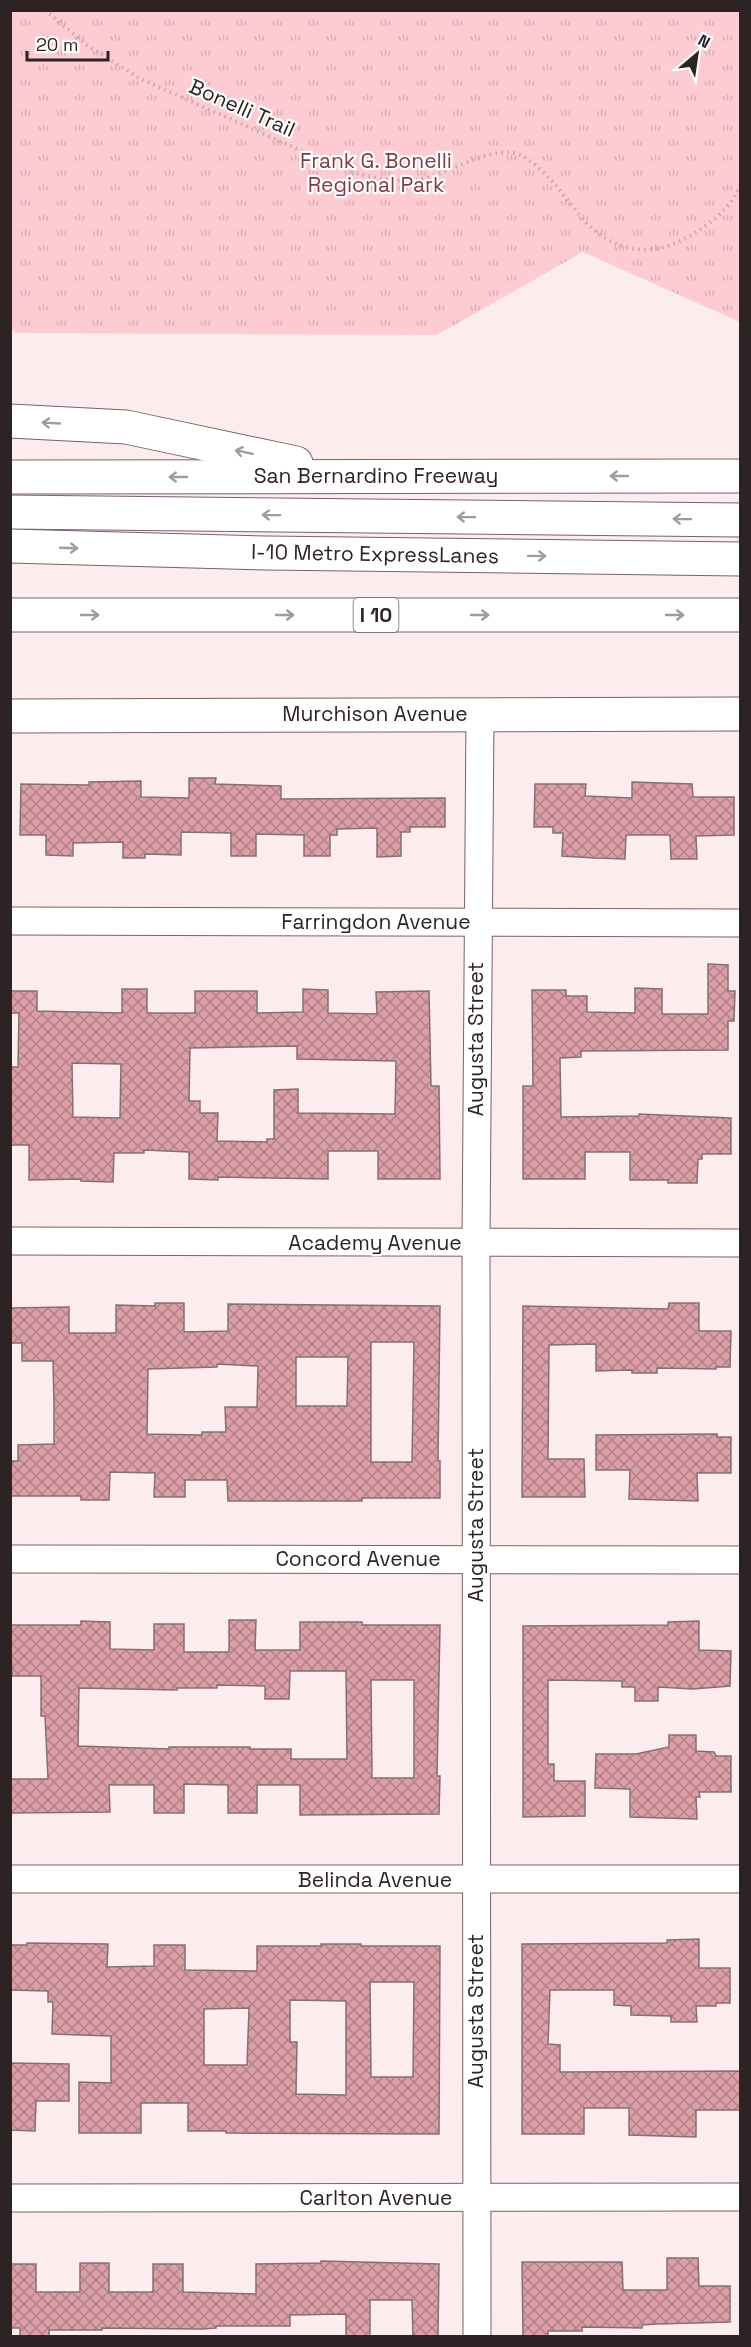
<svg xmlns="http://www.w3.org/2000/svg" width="751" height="2347" font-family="'Space Grotesk',sans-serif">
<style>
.park{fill:url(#park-tufts)}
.building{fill:url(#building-cross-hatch);stroke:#866f71;stroke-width:1.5;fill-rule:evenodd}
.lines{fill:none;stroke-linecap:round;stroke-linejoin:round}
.street-casing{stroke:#796265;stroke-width:29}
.secondary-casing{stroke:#796265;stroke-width:35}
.highway-casing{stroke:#796265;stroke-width:35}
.path{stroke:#bbacae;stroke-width:4;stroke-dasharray:1.5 4.5;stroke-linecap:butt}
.street{stroke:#fff;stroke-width:27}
.secondary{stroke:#fff;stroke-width:33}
.highway{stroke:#fff;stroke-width:33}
.oneway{stroke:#a09c9c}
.labels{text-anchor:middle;stroke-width:4.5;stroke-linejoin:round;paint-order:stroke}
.shield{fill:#fefefe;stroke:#6c6565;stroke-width:1.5}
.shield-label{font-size:20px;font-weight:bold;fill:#2d2324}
.street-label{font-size:21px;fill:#2d2324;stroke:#fefefe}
.park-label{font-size:21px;fill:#833847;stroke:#fefefe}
</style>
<defs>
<pattern id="park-tufts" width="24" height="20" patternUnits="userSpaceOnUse" patternTransform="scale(1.5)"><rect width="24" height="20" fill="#fcccd2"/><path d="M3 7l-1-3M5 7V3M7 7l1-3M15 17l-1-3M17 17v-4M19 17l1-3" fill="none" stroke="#d8afb4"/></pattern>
<pattern id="building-cross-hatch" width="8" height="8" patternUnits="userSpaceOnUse" patternTransform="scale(1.5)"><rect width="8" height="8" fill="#dc9fa7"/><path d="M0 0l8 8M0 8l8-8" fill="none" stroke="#b38188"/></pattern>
</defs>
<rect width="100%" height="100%" fill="#fdecee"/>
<path class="park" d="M 11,10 L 740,11 L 740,322 L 583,252 L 437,335 L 16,333 L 10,329 Z"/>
<g class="building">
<path d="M 189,778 L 216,778 L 215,784 L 281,786 L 281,799 L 445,798 L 445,827 L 410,827 L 410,832 L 401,832 L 401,856 L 377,857 L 377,828 L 337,829 L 337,835 L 330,835 L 330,856 L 304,856 L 304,835 L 256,834 L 256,856 L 231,856 L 231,833 L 181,832 L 181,855 L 145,854 L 145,858 L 123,858 L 123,842 L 73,843 L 73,856 L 46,855 L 46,835 L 20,835 L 21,784 L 89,785 L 89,782 L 141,781 L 141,797 L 189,798 Z"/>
<path d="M 632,782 L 692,784 L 693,797 L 734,797 L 734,835 L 696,836 L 697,859 L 671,859 L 670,835 L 626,835 L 625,859 L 595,858 L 562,856 L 563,833 L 553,833 L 553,827 L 534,827 L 535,784 L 586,784 L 585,796 L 632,798 Z"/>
<path d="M 708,964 L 728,965 L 728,991 L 735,991 L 734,1021 L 728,1021 L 728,1050 L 581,1051 L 581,1057 L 560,1058 L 561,1117 L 639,1116 L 639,1114 L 731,1118 L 731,1154 L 702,1154 L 702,1159 L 698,1159 L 697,1183 L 668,1183 L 668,1180 L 630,1180 L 630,1152 L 585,1152 L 585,1179 L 523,1179 L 523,1086 L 533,1086 L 532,990 L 566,990 L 566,996 L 587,996 L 587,1012 L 635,1013 L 635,988 L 662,989 L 662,1014 L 708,1014 Z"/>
<path d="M 122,989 L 147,989 L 147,1013 L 195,1013 L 195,991 L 257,991 L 257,1013 L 303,1012 L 303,989 L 328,990 L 328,1013 L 377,1014 L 376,992 L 429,991 L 431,1086 L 439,1086 L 440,1179 L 378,1179 L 378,1151 L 328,1151 L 328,1179 L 218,1177 L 218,1180 L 189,1179 L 189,1152 L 144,1150 L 144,1153 L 114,1153 L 113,1182 L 81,1181 L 81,1179 L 29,1180 L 29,1145 L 10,1145 L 10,1067 L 18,1067 L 19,1013 L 10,1013 L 10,991 L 37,991 L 37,1011 L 122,1013 ZM 297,1046 L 297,1059 L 396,1061 L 395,1114 L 298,1113 L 298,1089 L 274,1090 L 274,1139 L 267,1139 L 267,1142 L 217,1141 L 218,1113 L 200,1113 L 200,1101 L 189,1101 L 190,1048 ZM 72,1063 L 121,1064 L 120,1118 L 73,1117 Z"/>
<path d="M 155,1303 L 184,1303 L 184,1332 L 228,1331 L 228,1304 L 440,1306 L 438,1461 L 440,1461 L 440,1498 L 362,1498 L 362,1501 L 228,1501 L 227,1480 L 185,1480 L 185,1497 L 154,1497 L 155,1473 L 110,1472 L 109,1500 L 81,1500 L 81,1496 L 10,1496 L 10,1461 L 18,1461 L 18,1445 L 54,1444 L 54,1405 L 53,1361 L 22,1361 L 22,1343 L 10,1343 L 10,1308 L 69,1307 L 69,1333 L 116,1333 L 116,1305 L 155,1306 ZM 371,1342 L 414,1342 L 412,1462 L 371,1462 ZM 296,1357 L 348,1357 L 347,1406 L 296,1406 ZM 217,1364 L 258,1366 L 257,1407 L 225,1407 L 226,1432 L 202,1432 L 202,1435 L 147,1434 L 148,1369 L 217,1367 Z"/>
<path d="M 669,1303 L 699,1303 L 699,1331 L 731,1331 L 730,1367 L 716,1367 L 716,1369 L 657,1368 L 657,1373 L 632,1373 L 632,1370 L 596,1371 L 596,1344 L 549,1345 L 548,1459 L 584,1459 L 585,1497 L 522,1497 L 523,1306 L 668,1309 Z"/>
<path d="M 717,1434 L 717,1437 L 731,1437 L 731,1473 L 697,1473 L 698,1501 L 629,1499 L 630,1470 L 596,1470 L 596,1435 Z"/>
<path d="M 229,1620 L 256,1620 L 255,1650 L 300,1650 L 300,1622 L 362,1622 L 362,1625 L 440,1625 L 437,1776 L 440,1776 L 439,1814 L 300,1815 L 300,1785 L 257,1785 L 257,1813 L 228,1813 L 228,1785 L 184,1784 L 184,1813 L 154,1813 L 154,1785 L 109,1785 L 110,1812 L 10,1813 L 10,1779 L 48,1779 L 45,1716 L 41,1716 L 41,1676 L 12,1676 L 10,1625 L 81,1625 L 81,1621 L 110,1622 L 110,1649 L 154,1650 L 154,1624 L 184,1624 L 184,1652 L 229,1652 ZM 290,1671 L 346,1671 L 347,1759 L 291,1759 L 291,1749 L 250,1749 L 250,1747 L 169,1747 L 169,1749 L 78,1746 L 79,1688 L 177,1690 L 177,1688 L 217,1688 L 217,1685 L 265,1686 L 265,1699 L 289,1699 ZM 371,1680 L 414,1680 L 414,1778 L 372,1778 Z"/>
<path d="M 699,1621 L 699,1650 L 731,1651 L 730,1686 L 693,1689 L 658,1687 L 658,1701 L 635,1701 L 635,1687 L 622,1687 L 622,1681 L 548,1680 L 548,1764 L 554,1764 L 554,1781 L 585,1781 L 585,1816 L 523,1817 L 523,1626 L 668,1625 L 668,1622 Z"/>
<path d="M 669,1735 L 696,1735 L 696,1751 L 714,1752 L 716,1756 L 731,1756 L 731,1792 L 699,1792 L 700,1797 L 696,1797 L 697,1819 L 630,1817 L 630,1789 L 595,1788 L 596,1754 L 636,1754 L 669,1747 Z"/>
<path d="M 699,1939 L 699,1968 L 730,1968 L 730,2003 L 716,2003 L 716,2006 L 696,2006 L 697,2022 L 671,2022 L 671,2016 L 631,2015 L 631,2006 L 614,2005 L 614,1990 L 550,1990 L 548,2044 L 560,2045 L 560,2072 L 741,2071 L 741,2110 L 696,2110 L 696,2137 L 629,2135 L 629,2108 L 584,2108 L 584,2134 L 522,2134 L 522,1944 L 667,1943 L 667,1940 Z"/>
<path d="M 27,1943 L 108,1944 L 107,1967 L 154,1966 L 154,1945 L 185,1945 L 185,1970 L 257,1971 L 257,1946 L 321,1946 L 321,1944 L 361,1944 L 361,1946 L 440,1946 L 439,2134 L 226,2133 L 226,2131 L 188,2131 L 188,2103 L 141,2103 L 141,2133 L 79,2133 L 79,2082 L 111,2083 L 111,2036 L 52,2034 L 53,2002 L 48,2002 L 48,1991 L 10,1990 L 10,1945 L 27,1945 ZM 370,1982 L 414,1982 L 413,2077 L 371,2077 ZM 290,2000 L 346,2001 L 346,2095 L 296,2094 L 297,2042 L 290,2042 ZM 249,2008 L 247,2065 L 204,2065 L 204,2009 Z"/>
<path d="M 12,2063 L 69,2064 L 69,2101 L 36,2101 L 35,2131 L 10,2130 L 10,2064 Z"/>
<path d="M 667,2258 L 698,2258 L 699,2286 L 730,2286 L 730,2322 L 657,2324 L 642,2325 L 642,2328 L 582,2327 L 582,2331 L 548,2331 L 548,2337 L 523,2337 L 522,2262 L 622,2262 L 623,2290 L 667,2290 Z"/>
<path d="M 321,2261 L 439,2264 L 438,2337 L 413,2337 L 412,2300 L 370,2300 L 370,2337 L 346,2337 L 346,2314 L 290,2315 L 290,2326 L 216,2326 L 216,2328 L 202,2329 L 102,2328 L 102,2330 L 49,2330 L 49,2337 L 20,2337 L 20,2328 L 10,2328 L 10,2264 L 36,2264 L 36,2292 L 80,2292 L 80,2263 L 109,2263 L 109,2292 L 153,2292 L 153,2264 L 183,2264 L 183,2292 L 256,2294 L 256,2264 L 321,2263 Z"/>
</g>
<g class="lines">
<g class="street-casing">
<g id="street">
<path d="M 10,921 L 740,923"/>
<path d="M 10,1241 L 740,1243"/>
<path d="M 10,1559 L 740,1560"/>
<path d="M 10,1879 L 740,1879"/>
<path d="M 10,2198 L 740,2197"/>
<path d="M 477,2336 L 476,1243 L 480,713"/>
</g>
</g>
<g class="secondary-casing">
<path id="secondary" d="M 10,716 L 740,714"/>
</g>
<g class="highway-casing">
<g id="highway">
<path d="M 10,421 L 126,427 L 296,463"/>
<path d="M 10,477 L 740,476"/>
<path d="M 10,512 L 740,520"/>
<path d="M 10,546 L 266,553 L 740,559"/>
<path d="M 10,615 L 740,615"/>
</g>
</g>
<path class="path" d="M 45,10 L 88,46 L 141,79 L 333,165 C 362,175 391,185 422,179 C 450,173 486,148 514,153 C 524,155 533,163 541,170 C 557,184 568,202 582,218 C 610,250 647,259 684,239 C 707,227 729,210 740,187"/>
<use href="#street" class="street"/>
<use href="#secondary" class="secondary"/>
<use href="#highway" class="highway"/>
</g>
<defs><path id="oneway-shaft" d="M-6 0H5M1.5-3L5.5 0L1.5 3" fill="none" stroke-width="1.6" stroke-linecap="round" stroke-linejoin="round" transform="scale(1.5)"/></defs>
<g class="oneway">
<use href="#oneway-shaft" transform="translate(51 423) rotate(-177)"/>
<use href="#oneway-shaft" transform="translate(244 452) rotate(-168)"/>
<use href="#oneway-shaft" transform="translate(619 476) rotate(180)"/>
<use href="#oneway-shaft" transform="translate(178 477) rotate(180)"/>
<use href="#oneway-shaft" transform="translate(271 515) rotate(-179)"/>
<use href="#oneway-shaft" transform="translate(466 517) rotate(-179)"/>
<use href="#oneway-shaft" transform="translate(682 519) rotate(-179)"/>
<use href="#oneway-shaft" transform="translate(69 548) rotate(2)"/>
<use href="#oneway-shaft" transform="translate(537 556) rotate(1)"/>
<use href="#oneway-shaft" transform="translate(90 615)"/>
<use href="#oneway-shaft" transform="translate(285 615)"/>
<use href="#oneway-shaft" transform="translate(480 615)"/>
<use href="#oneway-shaft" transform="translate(675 615)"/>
</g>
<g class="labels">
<rect class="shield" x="353.5" y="598" width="45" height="34" rx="4.5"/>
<g class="shield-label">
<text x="376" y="622">I 10</text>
</g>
<g class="street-label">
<text transform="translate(242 108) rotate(24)" y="7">Bonelli Trail</text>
<text x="376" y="483">San Bernardino Freeway</text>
<text transform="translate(375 554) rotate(1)" y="7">I-10 Metro ExpressLanes</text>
<text x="375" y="721">Murchison Avenue</text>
<text x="376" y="929">Farringdon Avenue</text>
<text transform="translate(476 1039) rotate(-90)" y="7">Augusta Street</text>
<text x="375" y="1250">Academy Avenue</text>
<text transform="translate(476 1525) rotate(-90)" y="7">Augusta Street</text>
<text x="358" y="1566">Concord Avenue</text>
<text x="375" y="1887">Belinda Avenue</text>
<text transform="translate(476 2011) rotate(-90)" y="7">Augusta Street</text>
<text x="376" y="2205">Carlton Avenue</text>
</g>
<g class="park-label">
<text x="376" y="168">Frank G. Bonelli<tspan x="376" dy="24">Regional Park</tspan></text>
</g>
</g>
<rect width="751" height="2347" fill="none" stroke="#2d2324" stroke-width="24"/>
<g transform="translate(697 54) rotate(29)" stroke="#fefefe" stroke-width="4.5" paint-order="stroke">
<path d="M0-4.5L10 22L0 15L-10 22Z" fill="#2d2324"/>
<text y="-9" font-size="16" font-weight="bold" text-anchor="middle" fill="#2d2324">N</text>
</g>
<path d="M27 51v9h81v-9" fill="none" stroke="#2d2324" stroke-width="3"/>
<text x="36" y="51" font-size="18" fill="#2d2324" stroke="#fefefe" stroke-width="4.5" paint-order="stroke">20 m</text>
</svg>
